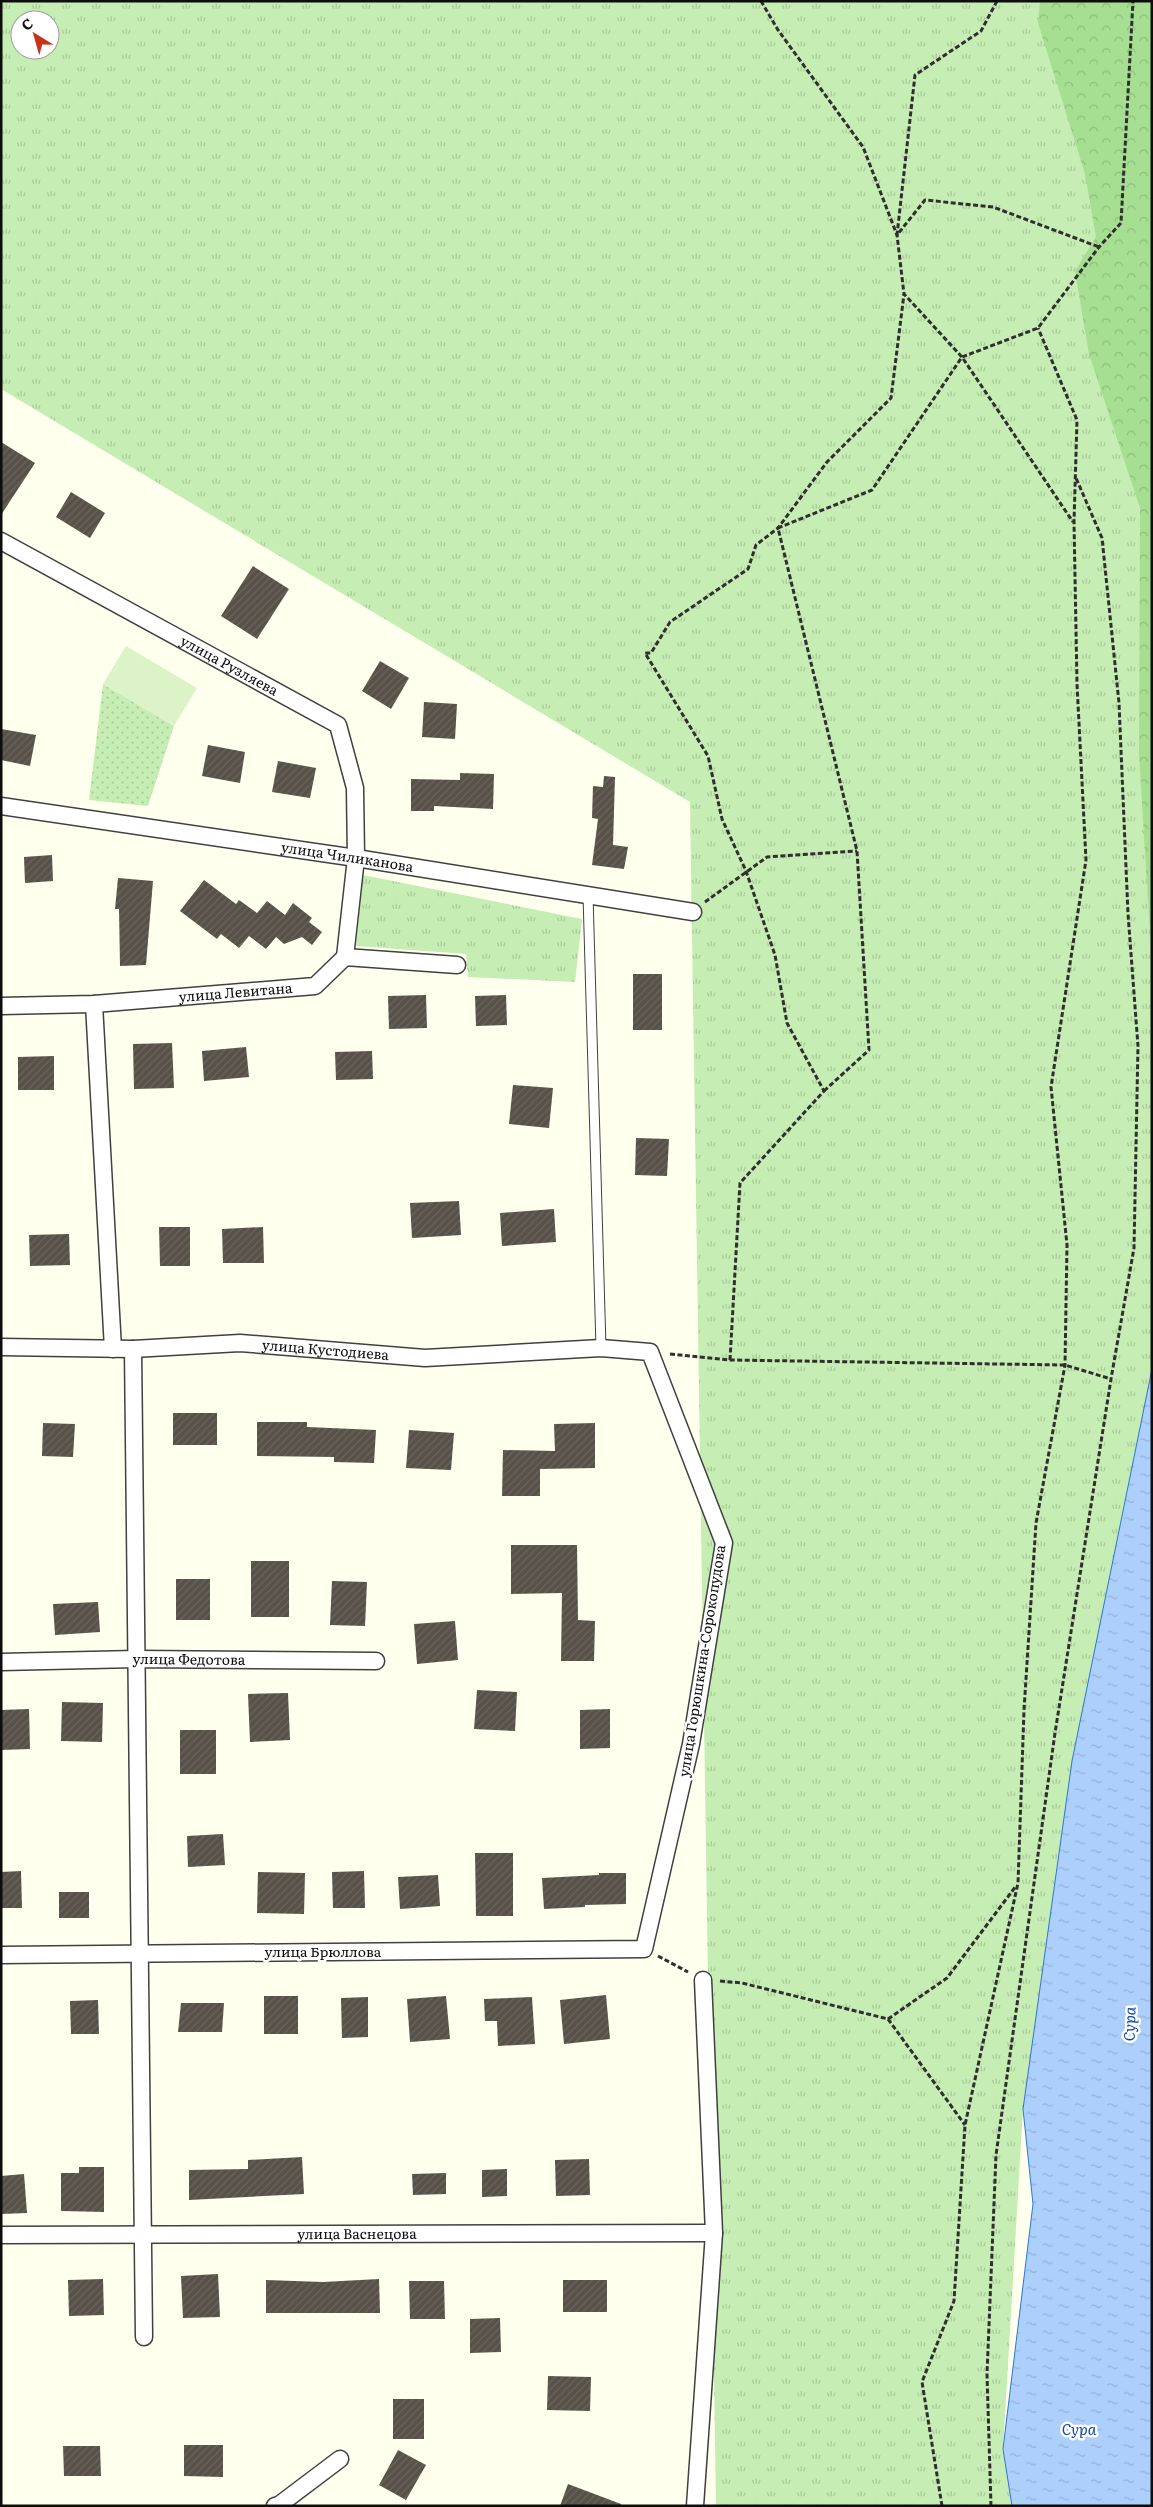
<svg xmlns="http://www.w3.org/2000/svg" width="1153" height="2507" font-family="Literata,serif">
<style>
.grass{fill:url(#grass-tufts);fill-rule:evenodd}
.forest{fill:url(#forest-crowns)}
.park{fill:url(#park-dots)}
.pitch{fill:#dbf3c6}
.water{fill:url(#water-ripples);stroke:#2e74d8}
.building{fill:url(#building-hatch)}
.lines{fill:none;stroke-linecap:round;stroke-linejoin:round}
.lane-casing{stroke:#404040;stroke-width:11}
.street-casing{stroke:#404040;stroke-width:19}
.path{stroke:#2f2f2f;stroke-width:3;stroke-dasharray:5 2.5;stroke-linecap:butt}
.lane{stroke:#fff;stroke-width:9}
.street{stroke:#fff;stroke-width:16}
.labels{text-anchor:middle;stroke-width:5;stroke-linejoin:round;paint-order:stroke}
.street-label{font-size:14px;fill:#0d0d0d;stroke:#fff}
.water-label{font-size:15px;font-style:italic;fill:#0c47a9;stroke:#fff}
</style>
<defs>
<pattern id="grass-tufts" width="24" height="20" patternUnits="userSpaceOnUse" patternTransform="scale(1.25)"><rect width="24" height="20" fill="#c6edb3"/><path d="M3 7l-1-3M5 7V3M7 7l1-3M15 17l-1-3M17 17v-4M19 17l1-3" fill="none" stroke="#a9ca99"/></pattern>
<pattern id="forest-crowns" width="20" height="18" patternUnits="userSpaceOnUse" patternTransform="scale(1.25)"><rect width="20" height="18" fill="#a6df91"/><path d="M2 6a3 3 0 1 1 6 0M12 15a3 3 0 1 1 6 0" fill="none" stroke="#8ebe7c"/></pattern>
<pattern id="park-dots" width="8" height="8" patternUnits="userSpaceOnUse" patternTransform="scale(1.25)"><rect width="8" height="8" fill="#c6edb3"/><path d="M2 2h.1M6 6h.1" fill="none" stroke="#a9ca99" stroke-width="1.8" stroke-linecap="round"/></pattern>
<pattern id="water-ripples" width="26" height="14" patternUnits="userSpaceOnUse" patternTransform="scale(1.25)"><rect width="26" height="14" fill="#adcffb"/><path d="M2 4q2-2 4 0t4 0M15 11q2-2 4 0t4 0" fill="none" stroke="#94b1d6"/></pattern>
<pattern id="building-hatch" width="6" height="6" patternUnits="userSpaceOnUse" patternTransform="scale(1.25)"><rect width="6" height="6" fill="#575148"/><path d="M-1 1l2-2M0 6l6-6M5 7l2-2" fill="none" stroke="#6a655e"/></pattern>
</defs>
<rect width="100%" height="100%" fill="#ffffed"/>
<g class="grass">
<path d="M 1,1 L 1077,1 L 1140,508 L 1152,842 L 1152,1381 L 1023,2109 L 1003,2449 L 1016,2506 L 716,2506 L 690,802 L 1,389 ZM 20,20 L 50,20 L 50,50 L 20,50 Z"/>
<path d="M 363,875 L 582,919 L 575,982 L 468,977 L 466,954 L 356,946 Z"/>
</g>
<path class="forest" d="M 1040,1 L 1152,1 L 1152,967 L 1139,753 L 1140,508 L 1089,354 L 1075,271 L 1096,237 L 1085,174 L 1038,23 Z"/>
<path class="park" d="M 103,684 L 174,726 L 148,806 L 89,800 Z"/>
<path class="pitch" d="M 126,646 L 197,688 L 174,726 L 103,684 Z"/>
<path class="water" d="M 1152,1369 L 1152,2506 L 1012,2506 L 1003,2449 L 1033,2204 L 1023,2109 L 1072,1761 Z"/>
<g class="building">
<path d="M 1,442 L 35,463 L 1,515 Z"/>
<path d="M 71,492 L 105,513 L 90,538 L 56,517 Z"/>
<path d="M 253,566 L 289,589 L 257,639 L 221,616 Z"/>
<path d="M 380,661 L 409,678 L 391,709 L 362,691 Z"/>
<path d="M 424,702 L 457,704 L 455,739 L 422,737 Z"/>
<path d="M 1,729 L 36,735 L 30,766 L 1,760 Z"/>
<path d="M 208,745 L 245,752 L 240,783 L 202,776 Z"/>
<path d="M 278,761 L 316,768 L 310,798 L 272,792 Z"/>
<path d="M 460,773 L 494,774 L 493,809 L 434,806 L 434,811 L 411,811 L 411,779 L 460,780 Z"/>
<path d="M 604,776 L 615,777 L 613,845 L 628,847 L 624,869 L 592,865 L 598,819 L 592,818 L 593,786 L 603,787 Z"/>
<path d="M 52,855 L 53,881 L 25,883 L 24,857 Z"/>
<path d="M 118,878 L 153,881 L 146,965 L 120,966 L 119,909 L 115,909 Z"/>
<path d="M 204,880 L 236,904 L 239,900 L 257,913 L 267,901 L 285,915 L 293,903 L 312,918 L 309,922 L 322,932 L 312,945 L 302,937 L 284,944 L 276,937 L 266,949 L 249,936 L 239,948 L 221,934 L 217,939 L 180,911 Z"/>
<rect x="633" y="974" width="29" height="56"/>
<path d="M 426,995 L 427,1028 L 389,1029 L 388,996 Z"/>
<path d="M 506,995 L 507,1025 L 476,1026 L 475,996 Z"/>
<path d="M 172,1043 L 174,1088 L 134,1089 L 133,1044 Z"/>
<path d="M 246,1047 L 249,1077 L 204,1081 L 202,1051 Z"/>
<path d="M 372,1051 L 373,1079 L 336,1080 L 335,1052 Z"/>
<path d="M 54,1056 L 54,1090 L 18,1090 L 18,1057 Z"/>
<path d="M 513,1085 L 553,1088 L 549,1128 L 509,1124 Z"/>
<path d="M 636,1138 L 669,1139 L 667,1176 L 635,1175 Z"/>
<path d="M 459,1201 L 461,1235 L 412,1238 L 410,1203 Z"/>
<path d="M 554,1209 L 556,1242 L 502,1246 L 500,1213 Z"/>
<path d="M 159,1227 L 190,1227 L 190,1266 L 160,1266 Z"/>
<path d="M 263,1227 L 264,1263 L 223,1263 L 222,1229 Z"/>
<path d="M 69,1234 L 70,1265 L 30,1266 L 29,1235 Z"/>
<rect x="173" y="1413" width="44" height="32"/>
<path d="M 257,1422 L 307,1422 L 307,1427 L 376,1430 L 374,1463 L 334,1462 L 334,1457 L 257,1456 Z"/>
<path d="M 43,1423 L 75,1424 L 73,1457 L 42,1456 Z"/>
<path d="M 595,1423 L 595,1468 L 540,1469 L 540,1496 L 502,1496 L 503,1450 L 555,1451 L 554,1424 Z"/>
<path d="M 409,1430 L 454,1433 L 451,1470 L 406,1468 Z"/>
<path d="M 511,1545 L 577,1545 L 578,1620 L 595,1621 L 594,1661 L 561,1661 L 562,1593 L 511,1594 Z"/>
<rect x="251" y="1561" width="38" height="56"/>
<rect x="176" y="1579" width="34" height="41"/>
<path d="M 332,1581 L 367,1582 L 365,1626 L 330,1625 Z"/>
<path d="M 98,1602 L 100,1632 L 55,1635 L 53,1604 Z"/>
<path d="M 455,1621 L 458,1660 L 417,1664 L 414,1624 Z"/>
<path d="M 477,1690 L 517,1692 L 515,1731 L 474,1729 Z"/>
<path d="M 288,1693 L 290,1740 L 250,1742 L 248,1694 Z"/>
<path d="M 62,1702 L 103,1703 L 102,1742 L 61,1741 Z"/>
<path d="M 29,1709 L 30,1749 L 1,1750 L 1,1710 Z"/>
<path d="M 610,1709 L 610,1748 L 580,1749 L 580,1710 Z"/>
<rect x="180" y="1730" width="36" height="44"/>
<path d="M 223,1834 L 225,1865 L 188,1867 L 187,1836 Z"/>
<path d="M 475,1853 L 513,1853 L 513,1916 L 476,1916 Z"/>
<path d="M 21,1871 L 22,1908 L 1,1908 L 1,1872 Z"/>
<path d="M 364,1871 L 365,1908 L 333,1908 L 332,1872 Z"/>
<path d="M 258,1872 L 305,1873 L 304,1914 L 257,1913 Z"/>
<path d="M 599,1873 L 626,1873 L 626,1904 L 585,1905 L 585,1907 L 544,1909 L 542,1878 L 599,1875 Z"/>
<path d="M 438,1875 L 440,1906 L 400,1909 L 398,1877 Z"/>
<rect x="59" y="1892" width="30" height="26"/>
<path d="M 606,1995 L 610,2039 L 564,2044 L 560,2000 Z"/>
<rect x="264" y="1996" width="34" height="38"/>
<path d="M 446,1996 L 450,2039 L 410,2042 L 407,1999 Z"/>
<path d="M 368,1997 L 368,2037 L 342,2038 L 341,1998 Z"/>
<path d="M 532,1997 L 535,2044 L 498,2046 L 497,2021 L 485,2021 L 484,1999 Z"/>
<path d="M 98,2000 L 99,2034 L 71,2034 L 70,2001 Z"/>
<path d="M 181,2003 L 224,2003 L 222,2032 L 178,2032 Z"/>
<path d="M 302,2157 L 304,2194 L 189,2200 L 189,2170 L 248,2169 L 248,2160 Z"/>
<path d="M 589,2159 L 590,2195 L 556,2196 L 555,2160 Z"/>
<path d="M 79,2167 L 104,2167 L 104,2212 L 61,2211 L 61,2173 L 79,2173 Z"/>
<path d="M 507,2169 L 507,2196 L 482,2197 L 482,2170 Z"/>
<path d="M 446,2173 L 446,2194 L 413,2195 L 412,2174 Z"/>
<path d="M 24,2174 L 27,2213 L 1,2214 L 1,2176 Z"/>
<path d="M 218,2274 L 220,2317 L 183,2318 L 181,2276 Z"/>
<path d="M 103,2279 L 104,2315 L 69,2316 L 68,2280 Z"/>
<path d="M 379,2279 L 380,2313 L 266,2313 L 266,2280 L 323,2282 Z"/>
<rect x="563" y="2280" width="44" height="32"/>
<path d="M 409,2281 L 444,2281 L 445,2319 L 410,2319 Z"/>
<path d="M 500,2318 L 501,2352 L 470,2353 L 470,2319 Z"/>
<path d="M 548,2376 L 591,2377 L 590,2411 L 547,2410 Z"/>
<rect x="393" y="2399" width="31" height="40"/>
<path d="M 184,2445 L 223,2445 L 223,2477 L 184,2476 Z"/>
<path d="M 63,2446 L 100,2446 L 101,2476 L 64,2476 Z"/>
<path d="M 398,2450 L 426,2465 L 406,2500 L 379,2485 Z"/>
<path d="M 568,2484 L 621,2504 L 621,2506 L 560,2506 Z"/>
</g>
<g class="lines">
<g class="lane-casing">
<path id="lane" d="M 588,895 L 601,1348"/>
</g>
<g class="street-casing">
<g id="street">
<path id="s1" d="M 1,541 L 338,725 L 355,788 L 356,858 L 345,957"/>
<path id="s2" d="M 1,806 L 356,858 L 693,912"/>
<path d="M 94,1004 L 113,1349"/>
<path id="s3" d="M 1,1006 L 94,1004 L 315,986 L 345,957 L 457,965"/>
<path id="s4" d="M 1,1347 L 133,1349 L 240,1343 L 425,1358 L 601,1348 L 650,1352 L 724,1543 L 691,1744 L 644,1949 L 1,1955"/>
<path d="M 133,1349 L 144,2337"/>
<path id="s5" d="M 1,1662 L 136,1659 L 376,1661"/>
<path id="s6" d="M 1,2235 L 714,2233"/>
<path d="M 275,2506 L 279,2505 L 340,2459"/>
<path d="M 695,2506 L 714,2233 L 703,1980"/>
</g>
</g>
<g class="path">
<path d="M 761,1 L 778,30 L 863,147 L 897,235 L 904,294 L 962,357 L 1073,522"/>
<path d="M 997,1 L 981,31 L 915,75 L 897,235 L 925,200 L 993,207 L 1099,247"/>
<path d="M 705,902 L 767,857 L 857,851"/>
<path d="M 824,1091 L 869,1050 L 857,851 L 778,528 L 872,490 L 962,357 L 1038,328 L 1099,247 L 1121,223 L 1133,1"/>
<path d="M 670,1354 L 730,1360 L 1065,1365 L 1111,1379"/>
<path d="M 730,1360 L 740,1183 L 824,1091 L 787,1023 L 775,955 L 746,871 L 722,819 L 708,756 L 645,653 L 651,653 L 670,622 L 748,569 L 756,545 L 778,528 L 827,462 L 891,398 L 904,294"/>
<path d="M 658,1956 L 688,1972"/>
<path d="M 720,1981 L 742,1983 L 888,2019 L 965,2125"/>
<path d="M 888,2019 L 947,1978 L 1016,1886"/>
<path d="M 942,2506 L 922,2382 L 954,2301 L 965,2125 L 1018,1883 L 1024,1710 L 1036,1523 L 1065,1365 L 1067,1245 L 1051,1087 L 1086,860 L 1077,684 L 1074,522 L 1077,420 L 1038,328"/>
<path d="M 991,2506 L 987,2374 L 996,2155 L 1055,1733 L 1111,1379 L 1134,1248 L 1138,1046 L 1128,914 L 1119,703 L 1102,538 L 1076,478"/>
</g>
<use href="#lane" class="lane"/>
<use href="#street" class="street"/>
</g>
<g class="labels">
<g class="street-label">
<text dy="5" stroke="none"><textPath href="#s1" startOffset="260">улица Рузляева</textPath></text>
<text dy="5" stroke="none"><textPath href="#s2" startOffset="350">улица Чиликанова</textPath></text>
<text dy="5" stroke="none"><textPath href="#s3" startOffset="235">улица Левитана</textPath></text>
<text dy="5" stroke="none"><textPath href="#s4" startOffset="325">улица Кустодиева</textPath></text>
<text dy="5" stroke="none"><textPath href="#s5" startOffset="188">улица Федотова</textPath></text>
<text transform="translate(702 1661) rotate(-81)" y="5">улица Горюшкина-Сорокопудова</text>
<text x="323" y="1957">улица Брюллова</text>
<text dy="5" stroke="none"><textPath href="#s6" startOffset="356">улица Васнецова</textPath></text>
</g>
<g class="water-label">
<text transform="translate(1130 2024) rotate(-88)" y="5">Сура</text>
<text x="1079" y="2435">Сура</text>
</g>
</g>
<rect width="1153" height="2507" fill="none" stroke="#0d0d0d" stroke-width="5"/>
<g transform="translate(35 35) rotate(323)"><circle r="24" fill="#ffffff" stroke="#9e9e9e"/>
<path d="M0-4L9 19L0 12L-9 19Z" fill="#c8321a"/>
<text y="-8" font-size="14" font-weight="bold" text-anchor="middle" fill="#0d0d0d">С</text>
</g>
</svg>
